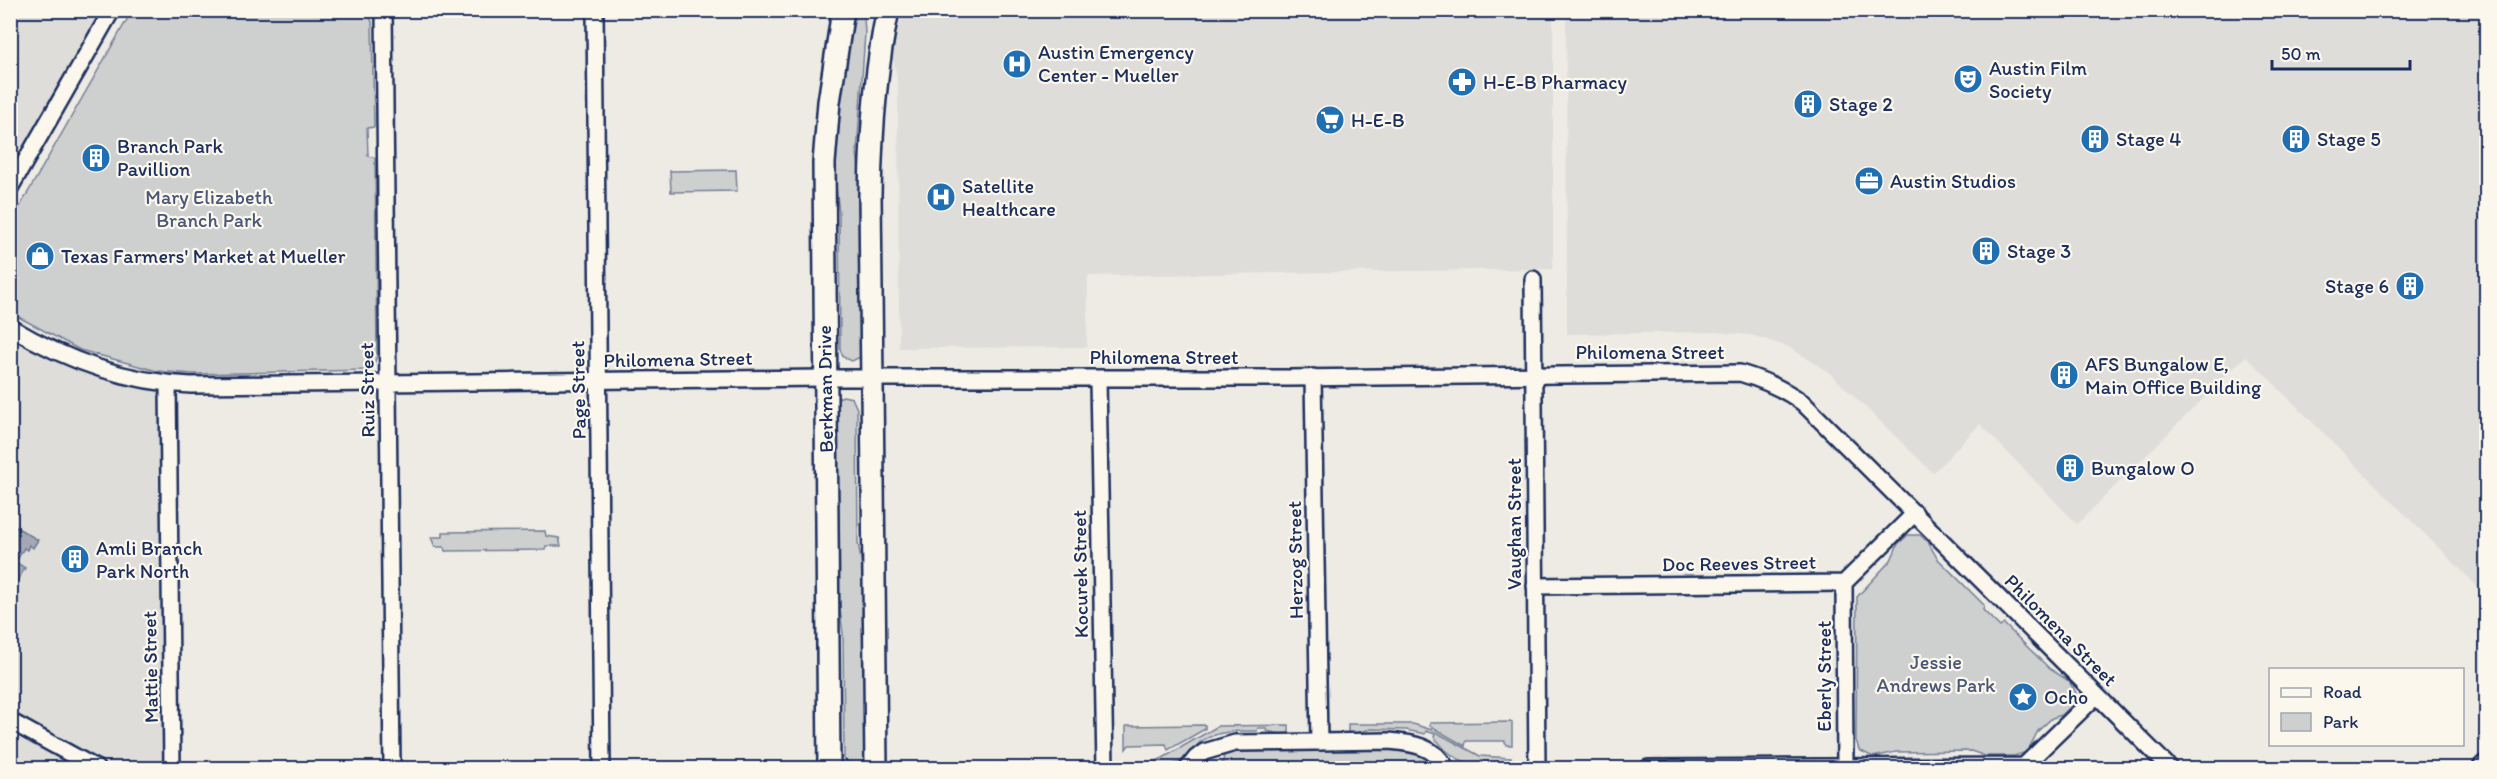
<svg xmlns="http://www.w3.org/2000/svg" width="2497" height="779" font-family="Itim,sans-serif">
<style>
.built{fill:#deddda}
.green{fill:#cecfcf;stroke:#747f96;stroke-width:1.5}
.water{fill:#a3a8b4;stroke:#6d7892;stroke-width:1.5}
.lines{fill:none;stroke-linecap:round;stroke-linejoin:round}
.street-casing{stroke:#1b2f5e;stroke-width:20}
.secondary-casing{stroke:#1b2f5e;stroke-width:26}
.street{stroke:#fbf7ec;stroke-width:15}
.secondary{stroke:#fbf7ec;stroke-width:21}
.labels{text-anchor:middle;stroke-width:4.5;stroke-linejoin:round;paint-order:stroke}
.poi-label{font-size:20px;fill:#1b2f5e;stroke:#fbf7ec;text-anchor:start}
.park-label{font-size:20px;fill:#48577a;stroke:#fbf7ec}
.street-label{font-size:20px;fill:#1b2f5e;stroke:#fbf7ec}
</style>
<rect width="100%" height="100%" fill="#eeebe4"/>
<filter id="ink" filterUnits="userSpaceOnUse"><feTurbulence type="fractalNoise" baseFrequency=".0167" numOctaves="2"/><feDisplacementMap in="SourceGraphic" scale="12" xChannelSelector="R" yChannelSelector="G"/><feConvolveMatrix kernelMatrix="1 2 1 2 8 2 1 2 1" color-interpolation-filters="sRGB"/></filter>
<g filter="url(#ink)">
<g class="built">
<path d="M 11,11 L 113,11 L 11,189 Z"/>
<path d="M 903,11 L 1553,11 L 1553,269 L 1088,276 L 1087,347 L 899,348 L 898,85 L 892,51 Z"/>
<path d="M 1566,11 L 2486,11 L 2486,595 L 2246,356 L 2077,524 L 1980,424 L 1933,473 L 1830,373 L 1789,347 L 1751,335 L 1715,332 L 1567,334 Z"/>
<path d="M 11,327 L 24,335 L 168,384 L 172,768 L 11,768 Z"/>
</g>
<g class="green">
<path d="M 132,11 L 367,10 L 372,22 L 374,127 L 367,128 L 368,156 L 375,158 L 377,356 L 374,364 L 367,370 L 193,374 L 157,371 L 80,350 L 11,313 L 11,222 Z"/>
<path d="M 859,14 L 864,17 L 865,33 L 857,153 L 863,202 L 862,356 L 852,361 L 843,357 L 840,349 L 839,214 L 833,158 L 847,35 L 853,18 Z"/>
<path d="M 736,170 L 737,191 L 671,192 L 670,171 Z"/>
<path d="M 843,396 L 852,398 L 857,409 L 858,543 L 864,577 L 866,762 C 858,765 850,765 844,759 L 843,634 L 835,569 L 836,399 Z"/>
<path d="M 545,531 L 546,536 L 559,538 L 561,546 L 546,546 L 545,550 L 445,551 L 444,547 L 435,547 L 431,537 L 443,537 L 443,532 Z"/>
<path d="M 1908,535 L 1920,535 L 1928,542 L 1937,558 L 1984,605 L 1983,610 L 2000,627 L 2004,624 L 2050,669 L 2069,681 L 2076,693 L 2074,703 L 2062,715 L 2052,718 L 2038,731 L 2027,752 L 2014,756 L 1985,756 L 1971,751 L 1896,752 L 1873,757 L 1859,750 L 1856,740 L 1857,597 L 1891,560 L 1898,544 Z"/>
<path d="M 1512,722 L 1512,745 L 1506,745 L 1505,741 L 1466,741 L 1465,746 L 1430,726 L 1430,723 Z"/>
<path d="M 1348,724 L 1413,724 L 1432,730 L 1480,756 L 1511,758 L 1512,765 C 1489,765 1465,768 1447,751 C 1442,747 1439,742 1434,737 L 1435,734 L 1426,731 L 1425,734 L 1406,730 L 1371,729 L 1348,735 Z"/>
<path d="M 1205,725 L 1205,729 L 1168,750 L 1166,744 L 1129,745 L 1126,749 L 1126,726 Z"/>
<path d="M 1289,725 L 1289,736 L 1267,731 L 1266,728 L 1258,728 L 1257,731 C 1240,731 1218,730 1202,741 C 1197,744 1195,751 1190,755 C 1173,769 1154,768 1132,768 L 1132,763 L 1154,762 L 1163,758 L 1218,726 Z"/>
<path d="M 1393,748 C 1411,751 1428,752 1439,768 L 1431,768 L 1419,760 L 1428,768 L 1215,768 L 1223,762 L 1224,754 L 1236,751 Z"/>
</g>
<path class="water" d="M 11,524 L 38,540 L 33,548 L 29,545 L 27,550 L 24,548 L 16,562 L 25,568 L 15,585 L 11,582 Z"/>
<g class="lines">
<g class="street-casing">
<g id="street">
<path d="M 384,10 L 392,768"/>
<path d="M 595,10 L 602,768"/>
<path d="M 10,188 L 112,10"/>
<path d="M 1533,279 L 1537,768"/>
<path d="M 10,327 C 67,361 125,382 191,385 L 824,378 L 1289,378 L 1740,373 C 1764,380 1783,388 1803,403 L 2170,768"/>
<path d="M 1313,377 L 1319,742"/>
<path d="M 1098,379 L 1105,768"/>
<path d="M 168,384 L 172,768"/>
<path d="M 1844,583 L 1845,768"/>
<path d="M 1535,586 L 1844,583 L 1915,513"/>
<path d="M 10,721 L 96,768"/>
<path d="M 1188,768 L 1196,758 L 1204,752 L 1235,743 L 1389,741 C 1412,743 1435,746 1446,768"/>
<path d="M 1648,768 L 2024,766 L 2096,696"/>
</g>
</g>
<g class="secondary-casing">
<g id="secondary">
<path d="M 829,768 L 824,163 L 829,102 L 843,10"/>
<path d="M 876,768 L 870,195 C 871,134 875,70 888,10"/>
<path d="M 2484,768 L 2486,766"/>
</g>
</g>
<use href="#street" class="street"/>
<use href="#secondary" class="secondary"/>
</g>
</g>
<defs>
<g id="hospital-disc" transform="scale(1.5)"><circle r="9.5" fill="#1f6fb2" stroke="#fbf7ec"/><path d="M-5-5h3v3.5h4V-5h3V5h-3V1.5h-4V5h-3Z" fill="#fff"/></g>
<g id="theatre-disc" transform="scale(1.5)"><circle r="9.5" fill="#1f6fb2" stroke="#fbf7ec"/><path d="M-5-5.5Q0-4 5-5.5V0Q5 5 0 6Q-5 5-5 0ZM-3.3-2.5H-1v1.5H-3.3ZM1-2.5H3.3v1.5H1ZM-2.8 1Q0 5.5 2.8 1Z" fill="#fff"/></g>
<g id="pharmacy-disc" transform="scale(1.5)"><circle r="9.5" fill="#1f6fb2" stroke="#fbf7ec"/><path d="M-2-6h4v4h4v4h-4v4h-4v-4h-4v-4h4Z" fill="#fff"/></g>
<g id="building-disc" transform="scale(1.5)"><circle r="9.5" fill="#1f6fb2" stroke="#fbf7ec"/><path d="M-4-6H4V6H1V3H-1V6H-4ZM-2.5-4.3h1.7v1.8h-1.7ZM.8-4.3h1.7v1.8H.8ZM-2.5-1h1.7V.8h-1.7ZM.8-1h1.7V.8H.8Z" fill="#fff"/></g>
<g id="supermarket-disc" transform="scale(1.5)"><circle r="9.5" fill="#1f6fb2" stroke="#fbf7ec"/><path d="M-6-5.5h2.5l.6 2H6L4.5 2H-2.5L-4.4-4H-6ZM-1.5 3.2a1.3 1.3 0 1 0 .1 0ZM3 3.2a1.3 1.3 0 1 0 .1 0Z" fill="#fff"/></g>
<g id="office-disc" transform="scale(1.5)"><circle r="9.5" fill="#1f6fb2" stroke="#fbf7ec"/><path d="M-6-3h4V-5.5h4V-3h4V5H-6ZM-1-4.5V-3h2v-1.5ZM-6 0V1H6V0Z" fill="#fff"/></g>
<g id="shop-disc" transform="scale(1.5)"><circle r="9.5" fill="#1f6fb2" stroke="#fbf7ec"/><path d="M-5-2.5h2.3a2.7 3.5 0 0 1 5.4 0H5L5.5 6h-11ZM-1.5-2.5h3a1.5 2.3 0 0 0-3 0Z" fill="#fff"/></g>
<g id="sight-disc" transform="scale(1.5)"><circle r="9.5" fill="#1f6fb2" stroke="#fbf7ec"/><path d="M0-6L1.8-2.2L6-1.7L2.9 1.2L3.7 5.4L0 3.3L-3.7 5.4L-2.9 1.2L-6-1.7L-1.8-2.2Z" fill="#fff"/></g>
</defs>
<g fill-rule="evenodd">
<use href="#hospital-disc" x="1017" y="64"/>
<use href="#theatre-disc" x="1968" y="79"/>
<use href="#pharmacy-disc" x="1462" y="82"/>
<use href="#building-disc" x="1808" y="104"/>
<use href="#supermarket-disc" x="1330" y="120"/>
<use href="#building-disc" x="2095" y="139"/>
<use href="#building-disc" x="2296" y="139"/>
<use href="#building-disc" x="96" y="158"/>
<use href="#office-disc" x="1869" y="181"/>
<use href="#hospital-disc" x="941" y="197"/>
<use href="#building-disc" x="1986" y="251"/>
<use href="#shop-disc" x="40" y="256"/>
<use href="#building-disc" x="2410" y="286"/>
<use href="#building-disc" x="2064" y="375"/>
<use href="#building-disc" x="2070" y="468"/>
<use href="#building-disc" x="75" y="559"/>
<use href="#sight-disc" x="2023" y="697"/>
</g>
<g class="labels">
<g class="poi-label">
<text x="1038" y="59">Austin Emergency<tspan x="1038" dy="23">Center - Mueller</tspan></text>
<text x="1989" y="75">Austin Film<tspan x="1989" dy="23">Society</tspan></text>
<text x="1483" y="89">H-E-B Pharmacy</text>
<text x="1829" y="111">Stage 2</text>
<text x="1351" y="127">H-E-B</text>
<text x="2116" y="146">Stage 4</text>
<text x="2317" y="146">Stage 5</text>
<text x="117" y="153">Branch Park<tspan x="117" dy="23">Pavillion</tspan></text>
<text x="1890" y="188">Austin Studios</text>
<text x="962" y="193">Satellite<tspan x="962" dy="23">Healthcare</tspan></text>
<text x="2007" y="258">Stage 3</text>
<text x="61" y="263">Texas Farmers' Market at Mueller</text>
<text x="2389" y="293" text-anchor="end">Stage 6</text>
<text x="2085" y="371">AFS Bungalow E,<tspan x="2085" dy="23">Main Office Building</tspan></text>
<text x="2091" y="475">Bungalow O</text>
<text x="96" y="555">Amli Branch<tspan x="96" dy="23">Park North</tspan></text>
<text x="2044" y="704">Ocho</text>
</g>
<g class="park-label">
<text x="209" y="204">Mary Elizabeth<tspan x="209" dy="23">Branch Park</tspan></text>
<text x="1936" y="669">Jessie<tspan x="1936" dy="23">Andrews Park</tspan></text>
</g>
<g class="street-label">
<text x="1650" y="359">Philomena Street</text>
<text x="1164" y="364">Philomena Street</text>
<text transform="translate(678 359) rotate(-1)" y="7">Philomena Street</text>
<text transform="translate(825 389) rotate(-91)" y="7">Berkman Drive</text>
<text transform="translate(367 390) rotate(-91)" y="7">Ruiz Street</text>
<text transform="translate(578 390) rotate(-91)" y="7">Page Street</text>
<text transform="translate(1514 524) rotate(-90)" y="7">Vaughan Street</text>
<text transform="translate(1295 560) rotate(-91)" y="7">Herzog Street</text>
<text transform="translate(1739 563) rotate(-1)" y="7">Doc Reeves Street</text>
<text transform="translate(1080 574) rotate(-91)" y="7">Kocurek Street</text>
<text transform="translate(2061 630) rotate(45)" y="7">Philomena Street</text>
<text transform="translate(150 667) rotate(-91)" y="7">Mattie Street</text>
<text transform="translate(1824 676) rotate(-90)" y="7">Eberly Street</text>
</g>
</g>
<rect width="2497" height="779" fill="none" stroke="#fbf7ec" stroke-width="36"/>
<rect x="18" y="18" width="2461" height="743" fill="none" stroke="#1b2f5e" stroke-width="2" filter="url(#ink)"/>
<rect x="2269" y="668" width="195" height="78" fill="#fbf7ec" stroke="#a1a7b3" stroke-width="1.5"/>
<rect x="2281" y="688" width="30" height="9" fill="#fbf7ec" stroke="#a1a7b3" stroke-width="1.5"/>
<text x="2323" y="698" font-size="18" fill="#1b2f5e">Road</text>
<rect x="2281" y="713" width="30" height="18" fill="#cecfcf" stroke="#a1a7b3" stroke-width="1.5"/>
<text x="2323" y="728" font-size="18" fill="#1b2f5e">Park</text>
<path d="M2272 60v9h138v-9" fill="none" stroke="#1b2f5e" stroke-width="3"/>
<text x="2281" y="60" font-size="18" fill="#1b2f5e" stroke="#fbf7ec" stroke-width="4.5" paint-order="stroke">50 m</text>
</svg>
